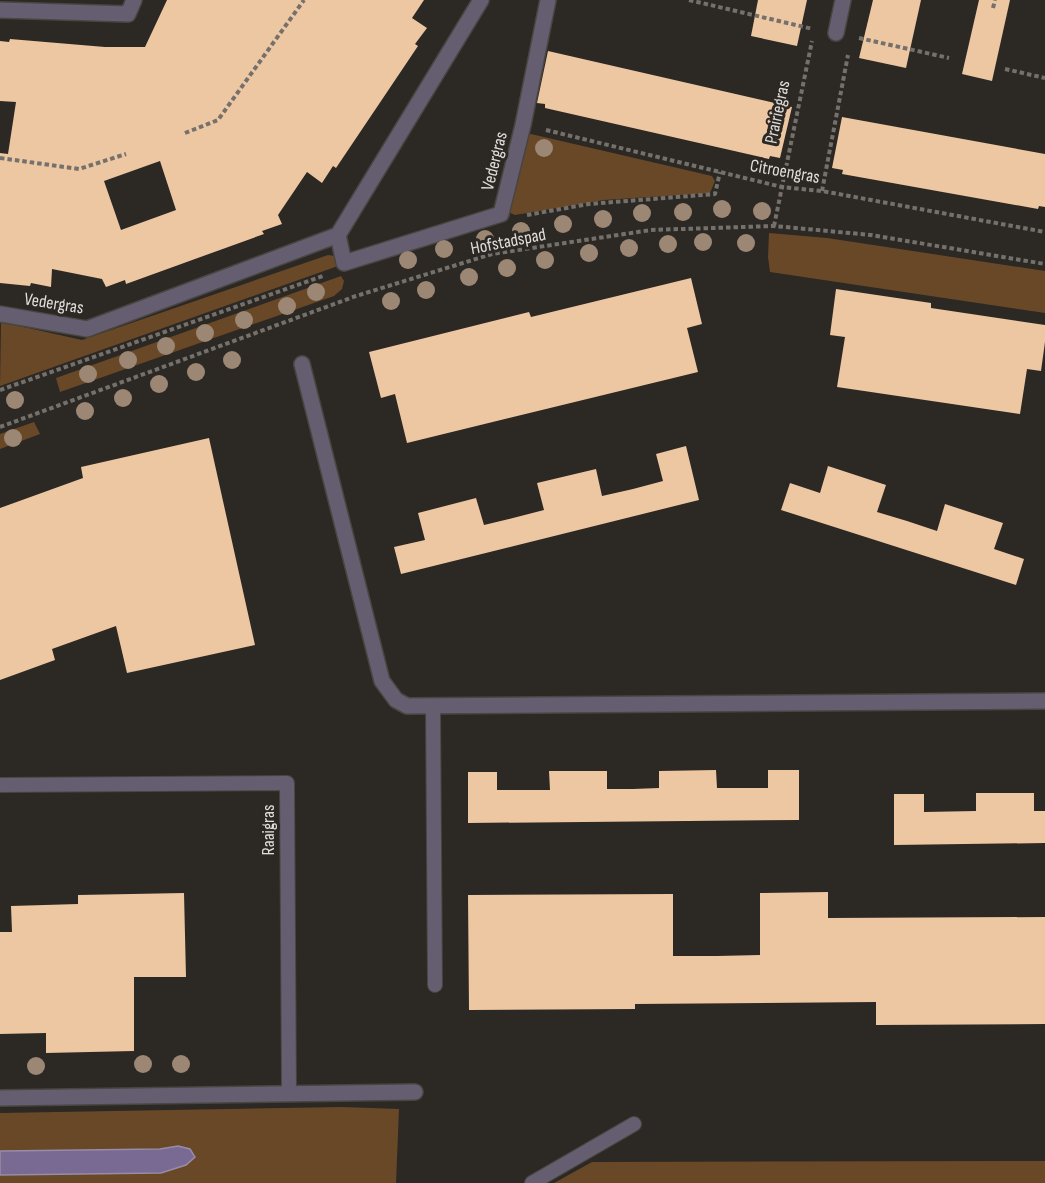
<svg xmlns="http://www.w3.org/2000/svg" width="1045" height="1183" font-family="'Sofia Sans Condensed',sans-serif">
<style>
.green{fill:#694828}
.water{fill:#796a93;stroke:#988ca8;stroke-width:1.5}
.building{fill:#edc6a2;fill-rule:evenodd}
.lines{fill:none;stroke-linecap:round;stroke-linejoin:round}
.lane-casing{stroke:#494541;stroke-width:16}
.street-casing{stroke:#494541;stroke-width:18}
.path{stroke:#74706c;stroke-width:4;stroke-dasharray:4.5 3;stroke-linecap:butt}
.lane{stroke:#645e70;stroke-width:14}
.street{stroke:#645e70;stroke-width:15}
.tree{fill:#9c8774}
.labels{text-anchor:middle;stroke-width:6;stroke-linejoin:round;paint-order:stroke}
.street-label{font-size:18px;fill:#e0ddda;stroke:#2c2824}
</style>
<rect width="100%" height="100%" fill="#2c2824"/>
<g class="green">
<path d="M 531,134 L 712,176 L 715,181 L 710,193 L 604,200 L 515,215 L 508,212 L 527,136 Z"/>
<path d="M 769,233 L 827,238 L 1045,271 L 1045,313 L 770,272 L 768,257 Z"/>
<path d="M 328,255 L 335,256 L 338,266 L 0,386 L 1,322 L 82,340 Z"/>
<path d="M 341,276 L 344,281 L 342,289 L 334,296 L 60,392 L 56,378 Z"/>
<path d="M 34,422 L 40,434 L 0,449 L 0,434 Z"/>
<path d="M 342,1107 L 399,1109 L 396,1183 L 0,1183 L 0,1175 L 160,1173 L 178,1146 L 160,1149 L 0,1151 L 0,1113 Z"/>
<path d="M 1045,1161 L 1045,1183 L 554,1183 L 592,1162 Z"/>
</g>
<path class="water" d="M 178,1146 L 190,1149 L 195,1157 L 186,1165 L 161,1173 L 0,1175 L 0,1151 L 160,1149 Z"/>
<g class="building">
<path d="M 167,0 L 424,0 L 412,18 L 427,28 L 415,44 L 418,46 L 336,168 L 333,166 L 322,183 L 307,172 L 278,215 L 282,224 L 262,231 L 264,234 L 126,284 L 125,280 L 106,287 L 102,279 L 52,269 L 51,287 L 31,283 L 30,286 L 0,283 L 0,153 L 8,154 L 16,102 L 0,101 L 0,41 L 9,42 L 10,39 L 105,47 L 145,47 ZM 160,161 L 176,210 L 121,230 L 104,181 Z"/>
<path d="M 758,0 L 807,0 L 797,46 L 751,36 Z"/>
<path d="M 873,0 L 921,0 L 906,68 L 859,58 Z"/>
<path d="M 979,0 L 1010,0 L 992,81 L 962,74 Z"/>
<path d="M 548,51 L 792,107 L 780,158 L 770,156 L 769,159 L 545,108 L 545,104 L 537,103 Z"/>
<path d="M 842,117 L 1045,154 L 1045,207 L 1039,206 L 1038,209 L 842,174 L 843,170 L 832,168 Z"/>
<path d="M 691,278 L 702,324 L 687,328 L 698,372 L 407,443 L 395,394 L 381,398 L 369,352 L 529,312 L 531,317 Z"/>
<path d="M 836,289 L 931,303 L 931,308 L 1045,325 L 1045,342 L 1041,371 L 1027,369 L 1020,414 L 837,387 L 845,337 L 830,335 Z"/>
<path d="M 209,438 L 255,645 L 127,673 L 116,626 L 52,649 L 55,660 L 0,680 L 0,508 L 83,478 L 81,467 Z"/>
<path d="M 686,446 L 699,500 L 401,574 L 394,547 L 425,540 L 418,513 L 476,498 L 484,525 L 513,518 L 544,510 L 537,483 L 596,469 L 602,496 L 633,489 L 663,481 L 656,454 Z"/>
<path d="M 828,466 L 886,485 L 877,512 L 907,521 L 937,531 L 945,504 L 1003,523 L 994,549 L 1024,559 L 1016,585 L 781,510 L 790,483 L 820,493 Z"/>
<path d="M 716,770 L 717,788 L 768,788 L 768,770 L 799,770 L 799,820 L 468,823 L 468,772 L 497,772 L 497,790 L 550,790 L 549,771 L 607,771 L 607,789 L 633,789 L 659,788 L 659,771 Z"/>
<path d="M 976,793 L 1034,793 L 1034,811 L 1045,811 L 1045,843 L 894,845 L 894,794 L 924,794 L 924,812 L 976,811 Z"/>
<path d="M 828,892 L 828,918 L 1045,917 L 1045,1024 L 876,1025 L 876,1002 L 635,1004 L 635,1009 L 469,1010 L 468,895 L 673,894 L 673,956 L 717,956 L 760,955 L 760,893 Z"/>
<path d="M 184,893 L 186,977 L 134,977 L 134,1051 L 46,1053 L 46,1033 L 0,1034 L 0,932 L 12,932 L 11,906 L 78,904 L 78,895 Z"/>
</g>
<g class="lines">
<g class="lane-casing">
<g id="lane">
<path d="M 433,706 L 435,985"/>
<path d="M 0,785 L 287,783 L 289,1093"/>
<path d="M 532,1183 L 634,1124"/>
</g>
</g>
<g class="street-casing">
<g id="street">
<path d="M 0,10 L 128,14 L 134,0"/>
<path d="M 836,33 L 843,0"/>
<path d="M 338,235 L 344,263 L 501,214 L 523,125 L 548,0"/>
<path d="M 0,314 L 87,329 L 338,235 L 481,0"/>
<path d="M 302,364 L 382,681 L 396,700 L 407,706 L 1045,701"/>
<path d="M 0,1098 L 415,1092"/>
</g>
</g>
<g class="path">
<path d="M 689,0 L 813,29"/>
<path d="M 993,8 L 995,0"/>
<path d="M 859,38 L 949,58"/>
<path d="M 1005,69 L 1045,78"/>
<path d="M 546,130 L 782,187 L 822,191 L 1045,232"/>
<path d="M 185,133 L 218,120 L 304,0"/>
<path d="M 0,158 L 79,169 L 126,154"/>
<path d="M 822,191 L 848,55"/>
<path d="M 527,215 L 589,204 L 715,194 L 720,172"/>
<path d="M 774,226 L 812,41"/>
<path d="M 0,390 L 323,276"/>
<path d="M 0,427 L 356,296 L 492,254 L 651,230 L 774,226 L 871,235 L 1045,264"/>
</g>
<use href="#lane" class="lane"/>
<use href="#street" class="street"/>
</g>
<g class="tree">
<circle cx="544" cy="148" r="9"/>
<circle cx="722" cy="209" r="9"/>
<circle cx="762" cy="211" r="9"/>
<circle cx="683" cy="212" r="9"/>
<circle cx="642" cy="213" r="9"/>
<circle cx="603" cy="219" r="9"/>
<circle cx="563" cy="224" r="9"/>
<circle cx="521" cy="231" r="9"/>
<circle cx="485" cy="239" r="9"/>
<circle cx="703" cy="242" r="9"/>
<circle cx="746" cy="243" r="9"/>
<circle cx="668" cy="244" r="9"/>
<circle cx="629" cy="248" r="9"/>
<circle cx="444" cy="249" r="9"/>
<circle cx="589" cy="253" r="9"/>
<circle cx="408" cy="260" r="9"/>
<circle cx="545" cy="260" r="9"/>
<circle cx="507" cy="268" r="9"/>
<circle cx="469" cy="277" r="9"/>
<circle cx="426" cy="290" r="9"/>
<circle cx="316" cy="292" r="9"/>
<circle cx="391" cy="301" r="9"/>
<circle cx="287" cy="306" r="9"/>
<circle cx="244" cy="320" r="9"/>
<circle cx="205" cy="333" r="9"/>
<circle cx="166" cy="346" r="9"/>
<circle cx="128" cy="360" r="9"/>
<circle cx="232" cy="360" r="9"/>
<circle cx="196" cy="372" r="9"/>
<circle cx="88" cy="374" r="9"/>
<circle cx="159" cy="384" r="9"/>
<circle cx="123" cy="398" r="9"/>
<circle cx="15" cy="400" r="9"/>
<circle cx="85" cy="411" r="9"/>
<circle cx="13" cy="438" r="9"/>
<circle cx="143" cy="1064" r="9"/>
<circle cx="181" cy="1064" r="9"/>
<circle cx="36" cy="1066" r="9"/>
</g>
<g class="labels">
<g class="street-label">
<text transform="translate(777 112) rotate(-78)" y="6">Prairiegras</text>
<text transform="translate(494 161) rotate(-76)" y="6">Vedergras</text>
<text transform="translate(785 171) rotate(10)" y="6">Citroengras</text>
<text transform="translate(508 241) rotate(-11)" y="6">Hofstadspad</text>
<text transform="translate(54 303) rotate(9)" y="6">Vedergras</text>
<text transform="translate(268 830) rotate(-90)" y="6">Raaigras</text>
</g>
</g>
</svg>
